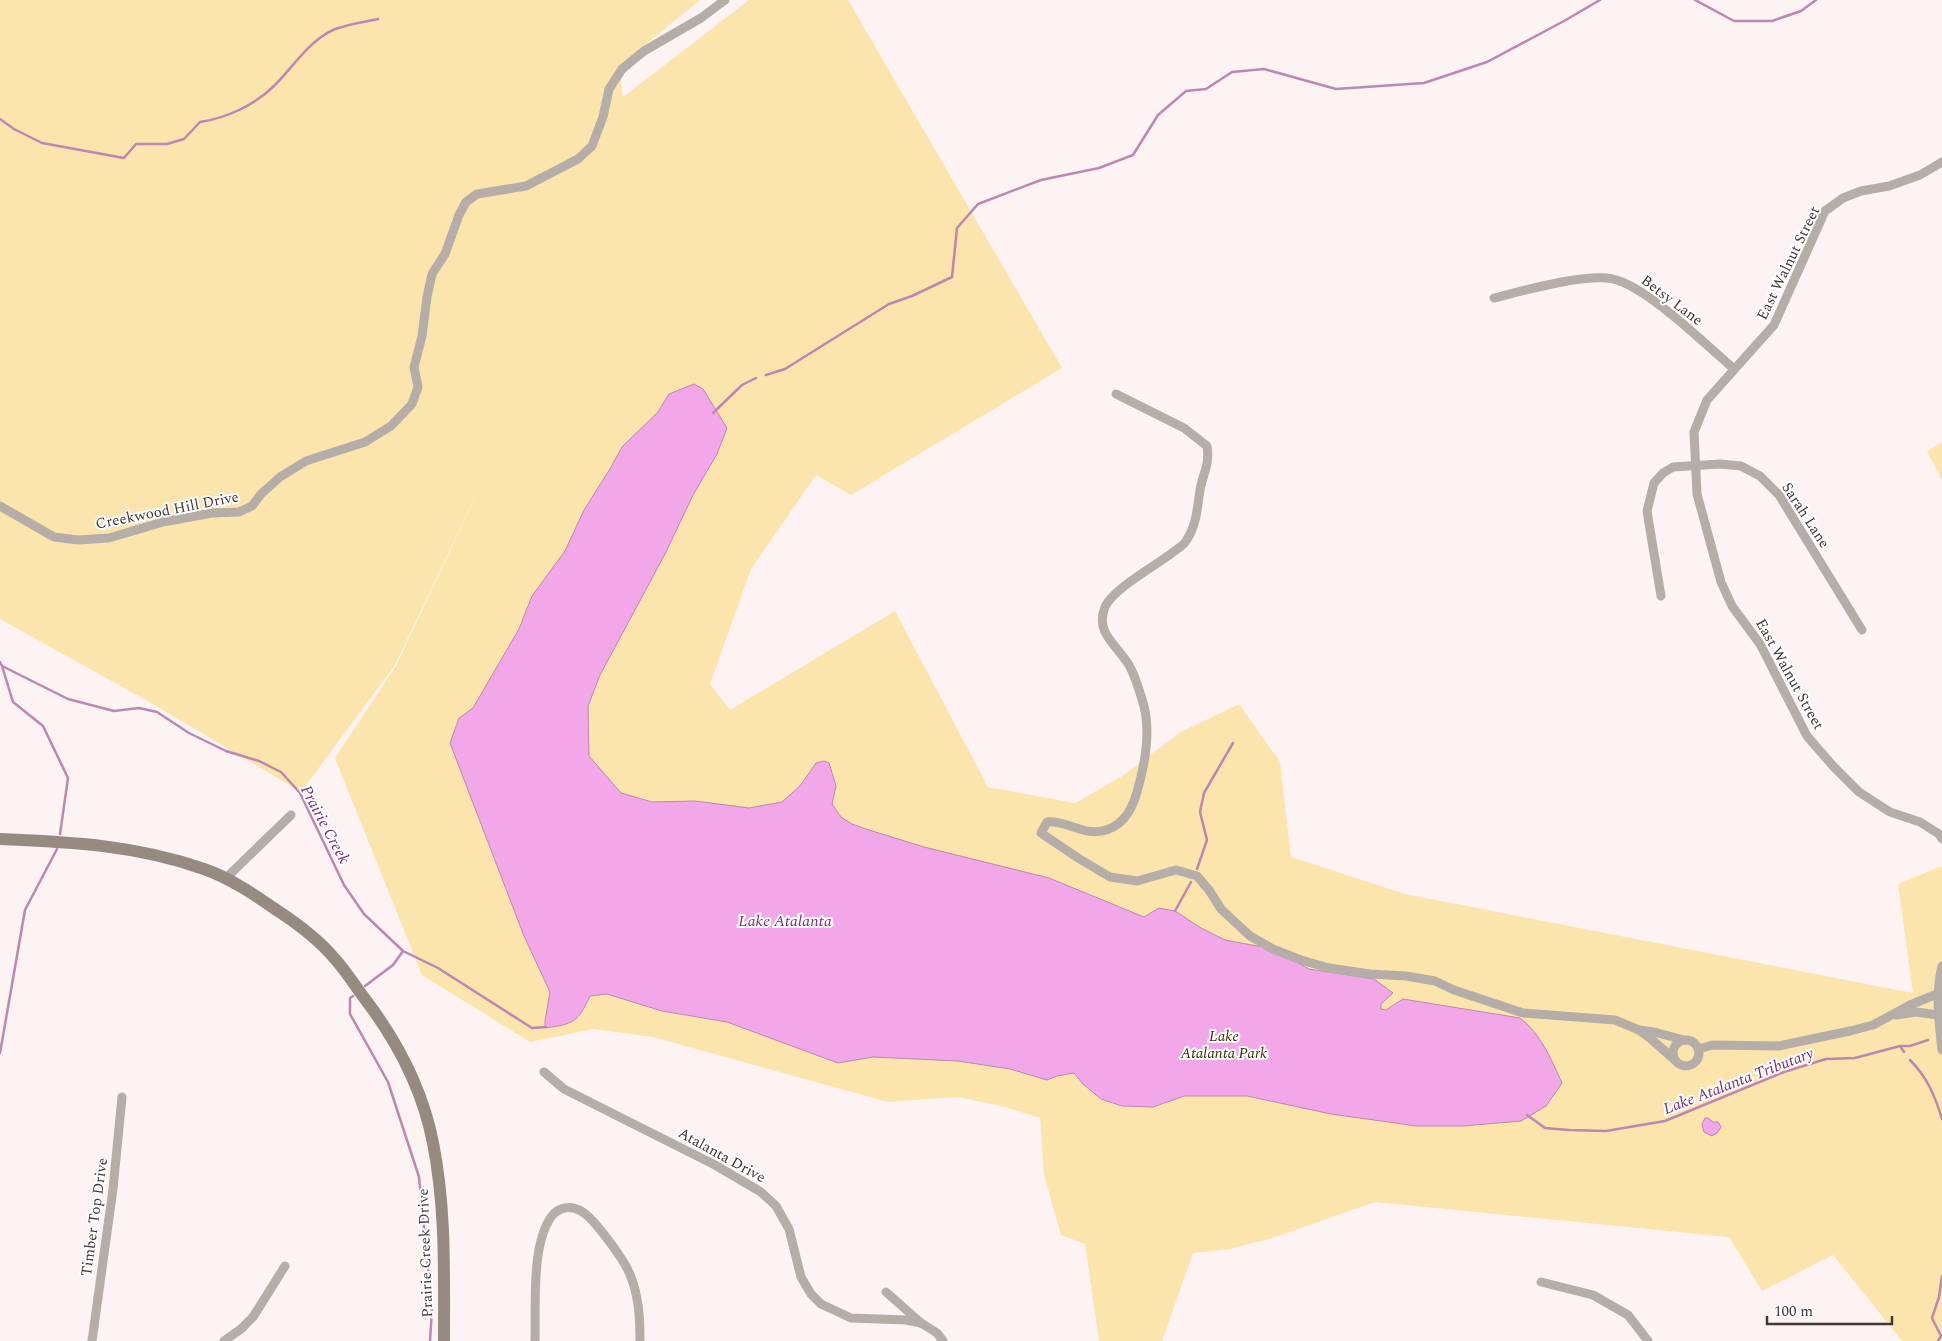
<svg xmlns="http://www.w3.org/2000/svg" width="1942" height="1341" font-family="Spectral,serif">
<style>
.green{fill:#fce5ad}
.water{fill:#f2a8e8;stroke:#bd86b3}
.lines{fill:none;stroke-linecap:round;stroke-linejoin:round}
.stream{stroke:#bd86b3;stroke-width:2.5}
.street{stroke:#b5ada7;stroke-width:9}
.secondary{stroke:#968a81;stroke-width:12}
.labels{text-anchor:middle;stroke-width:4;stroke-linejoin:round;paint-order:stroke}
.street-label{font-size:15px;fill:#423836;stroke:#fff}
.park-label{font-size:15px;font-style:italic;fill:#3b2c02;stroke:#fff}
.water-label{font-size:16px;font-style:italic;fill:#7d2976;stroke:#fff}
</style>
<rect width="100%" height="100%" fill="#fdf3f2"/>
<g class="green">
<path d="M 0,0 L 700,0 L 619,66 L 623,97 L 749,0 L 848,0 L 1062,368 L 851,495 L 816,475 L 751,569 L 710,684 L 730,710 L 895,611 L 988,787 L 1075,803 L 1124,775 L 1179,733 L 1239,704 L 1280,762 L 1291,857 L 1405,894 L 1913,993 L 1898,884 L 1942,866 L 1942,1341 L 1902,1341 L 1833,1255 L 1762,1291 L 1729,1237 L 1375,1202 L 1269,1239 L 1230,1249 L 1193,1253 L 1162,1341 L 1099,1341 L 1085,1244 L 1061,1235 L 1044,1175 L 1040,1118 L 1001,1106 L 958,1097 L 888,1102 L 653,1037 L 593,1029 L 530,1042 L 422,975 L 335,758 L 396,666 L 488,470 L 395,665 L 301,792 L 153,704 L 0,619 Z"/>
<path d="M 1942,442 L 1942,480 L 1927,451 Z"/>
</g>
<g class="water">
<path d="M 694,384 L 703,389 L 727,428 L 717,454 L 693,495 L 665,554 L 600,675 L 588,706 L 589,756 L 621,793 L 652,802 L 695,801 L 749,808 L 782,802 L 800,786 L 816,763 L 824,761 L 829,763 L 836,786 L 832,804 L 841,817 L 852,824 L 869,830 L 924,847 L 1049,878 L 1144,917 L 1159,908 L 1175,911 L 1201,928 L 1225,940 L 1273,949 L 1309,969 L 1374,979 L 1393,993 L 1381,1004 L 1381,1009 L 1386,1010 L 1403,999 L 1520,1018 C 1541,1034 1551,1059 1562,1083 L 1546,1106 L 1521,1121 L 1463,1126 L 1417,1126 L 1331,1114 L 1247,1096 L 1184,1096 L 1153,1107 L 1122,1106 L 1101,1099 L 1083,1084 L 1074,1073 L 1057,1076 L 1047,1080 L 1010,1069 L 958,1061 L 873,1057 L 838,1063 L 727,1022 L 662,1011 L 607,994 L 590,996 C 578,1022 574,1024 545,1028 L 545,1021 L 550,992 L 524,936 L 450,743 L 459,718 L 473,708 L 519,629 L 532,596 L 565,551 L 584,510 L 610,469 L 622,447 L 658,412 L 669,394 Z"/>
<path d="M 1705,1118 L 1708,1118 L 1713,1122 L 1718,1122 L 1721,1127 L 1717,1133 L 1712,1136 L 1704,1132 L 1702,1124 Z"/>
</g>
<g class="lines">
<g class="stream">
<path d="M 1695,0 L 1734,21 L 1772,21 L 1801,11 L 1816,0"/>
<path d="M 0,119 L 14,129 L 42,143 L 124,158 L 136,144 L 167,144 L 184,139 L 200,122 C 227,118 255,105 275,85 C 293,67 309,41 333,30 C 347,24 364,22 378,19"/>
<path d="M 766,375 L 785,369 L 889,304 L 912,296 L 952,277 L 957,228 L 978,204 L 1041,180 L 1099,168 L 1133,155 L 1158,115 L 1186,91 L 1206,89 L 1232,72 L 1264,69 L 1336,89 L 1424,83 L 1487,62 L 1564,21 L 1600,0"/>
<path d="M 713,413 L 742,385 L 756,378"/>
<path d="M 0,662 L 2,666 L 68,699 L 114,711 L 139,708 L 157,712 L 189,733 L 226,751 L 259,761 L 281,772 L 300,793 L 344,885 L 364,914 L 403,951 L 438,968 L 532,1028 L 546,1027"/>
<path d="M 2,666 L 13,702 L 43,726 L 68,778 L 60,834"/>
<path d="M 1197,869 L 1207,840 L 1200,812 L 1204,793 L 1233,743"/>
<path d="M 1175,911 L 1191,882"/>
<path d="M 365,986 L 393,965 L 403,951"/>
<path d="M 353,996 L 350,998 L 350,1014 L 388,1082 L 419,1177 L 432,1309 L 430,1341"/>
<path d="M 1900,1046 L 1904,1052"/>
<path d="M 0,1053 L 25,910 L 57,849"/>
<path d="M 1910,1060 C 1927,1077 1935,1096 1942,1119"/>
<path d="M 1527,1115 L 1545,1128 L 1569,1130 L 1606,1131 L 1665,1121 L 1784,1072 L 1826,1059 L 1855,1058 L 1900,1046 L 1910,1046 L 1928,1040"/>
<path d="M 1938,1341 L 1941,1336 L 1932,1318 L 1939,1297 L 1942,1276"/>
</g>
<g class="street">
<path d="M 1942,162 L 1920,175 L 1889,186 L 1861,191 L 1843,198 L 1825,211 L 1774,325 L 1707,400 L 1694,432 L 1697,494 L 1721,582 L 1732,606 L 1760,644 L 1807,736 L 1833,766 L 1859,792 L 1890,812 L 1920,822 L 1939,834 L 1942,839"/>
<path d="M 1494,298 C 1526,290 1575,276 1607,278 C 1641,280 1707,346 1734,369"/>
<path d="M 1116,394 L 1184,428 L 1207,446 C 1210,465 1203,473 1200,490 C 1197,508 1197,525 1186,541 C 1183,546 1177,549 1172,553 C 1155,566 1113,589 1105,607 C 1094,634 1119,646 1130,667 C 1135,676 1145,706 1146,717 C 1149,741 1144,768 1137,792 C 1132,810 1123,827 1102,831 C 1082,835 1065,820 1047,822 L 1041,833 L 1078,858 L 1110,877 L 1137,881 L 1176,870 L 1197,876 L 1209,890 L 1221,909 L 1250,936 L 1273,949 L 1301,960 L 1329,968 L 1370,974 L 1406,976 L 1435,981 L 1454,990 L 1523,1013 L 1615,1020 L 1639,1030 L 1651,1039 L 1675,1060"/>
<path d="M 0,506 L 54,537 L 78,540 L 109,538 L 163,522 L 212,513 L 239,512 L 252,506 L 261,494 L 280,477 L 306,461 L 365,442 L 391,426 L 412,404 L 418,387 L 414,367 L 422,336 L 427,297 L 432,274 L 445,254 L 459,215 L 466,202 L 477,194 L 526,186 L 578,159 L 592,146 L 603,117 L 609,89 L 622,69 L 644,51 L 701,18 L 725,0"/>
<path d="M 1661,596 L 1647,511 L 1654,483 L 1663,473 L 1673,467 L 1720,464 L 1741,466 L 1760,476 L 1779,495 L 1862,630"/>
<path d="M 225,879 L 291,815"/>
<path d="M 1942,966 C 1935,995 1939,1022 1942,1050"/>
<path d="M 1896,1015 L 1916,1012 L 1938,1015"/>
<path d="M 1639,1030 L 1654,1032 L 1684,1040"/>
<circle cx="1686" cy="1053" r="13"/>
<path d="M 1698,1049 L 1713,1045 L 1778,1046 L 1850,1031 L 1873,1025 L 1910,1005 L 1937,994"/>
<path d="M 544,1072 L 564,1089 L 715,1165 L 761,1192 L 776,1206 L 789,1229 L 801,1277 L 811,1294 L 821,1304 L 851,1318 L 906,1320 L 921,1323"/>
<path d="M 1541,1282 L 1593,1295 L 1628,1315 L 1648,1341"/>
<path d="M 886,1292 L 921,1323 L 937,1333 L 943,1341"/>
<path d="M 92,1341 L 113,1189 L 122,1097"/>
<path d="M 224,1341 L 241,1329 L 253,1317 L 285,1266"/>
<path d="M 535,1341 C 536,1306 531,1246 551,1217 C 558,1207 570,1205 581,1211 C 594,1218 626,1262 631,1277 C 639,1298 640,1319 640,1341"/>
</g>
<path class="secondary" d="M 0,839 C 71,842 136,845 204,869 C 230,878 255,895 278,911 C 298,924 319,940 335,959 C 346,971 355,986 365,999 C 397,1041 423,1091 433,1143 C 446,1208 444,1274 444,1341"/>
</g>
<g class="labels">
<g class="street-label">
<text transform="translate(1788 263) rotate(-64)" y="5">East Walnut Street</text>
<text transform="translate(1672 300) rotate(37)" y="5">Betsy Lane</text>
<text transform="translate(167 510) rotate(-11)" y="5">Creekwood Hill Drive</text>
<text transform="translate(1806 515) rotate(57)" y="5">Sarah Lane</text>
<text transform="translate(1790 674) rotate(61)" y="5">East Walnut Street</text>
<text transform="translate(722 1155) rotate(29)" y="5">Atalanta Drive</text>
<text transform="translate(94 1217) rotate(-82)" y="5">Timber Top Drive</text>
<text transform="translate(425 1253) rotate(-92)" y="5">Prairie Creek Drive</text>
</g>
<g class="park-label">
<text x="1224" y="1041">Lake<tspan x="1224" dy="17">Atalanta Park</tspan></text>
</g>
<g class="water-label">
<text transform="translate(326 824) rotate(62)" y="6">Prairie Creek</text>
<text x="785" y="926">Lake Atalanta</text>
<text transform="translate(1738 1080) rotate(-21)" y="6">Lake Atalanta Tributary</text>
</g>
</g>
<path d="M1767 1316v8h125v-8" fill="none" stroke="#423836" stroke-width="2.5"/>
<text x="1774" y="1316" font-size="15" fill="#423836" stroke="#ffffff" stroke-width="4" paint-order="stroke">100 m</text>
</svg>
